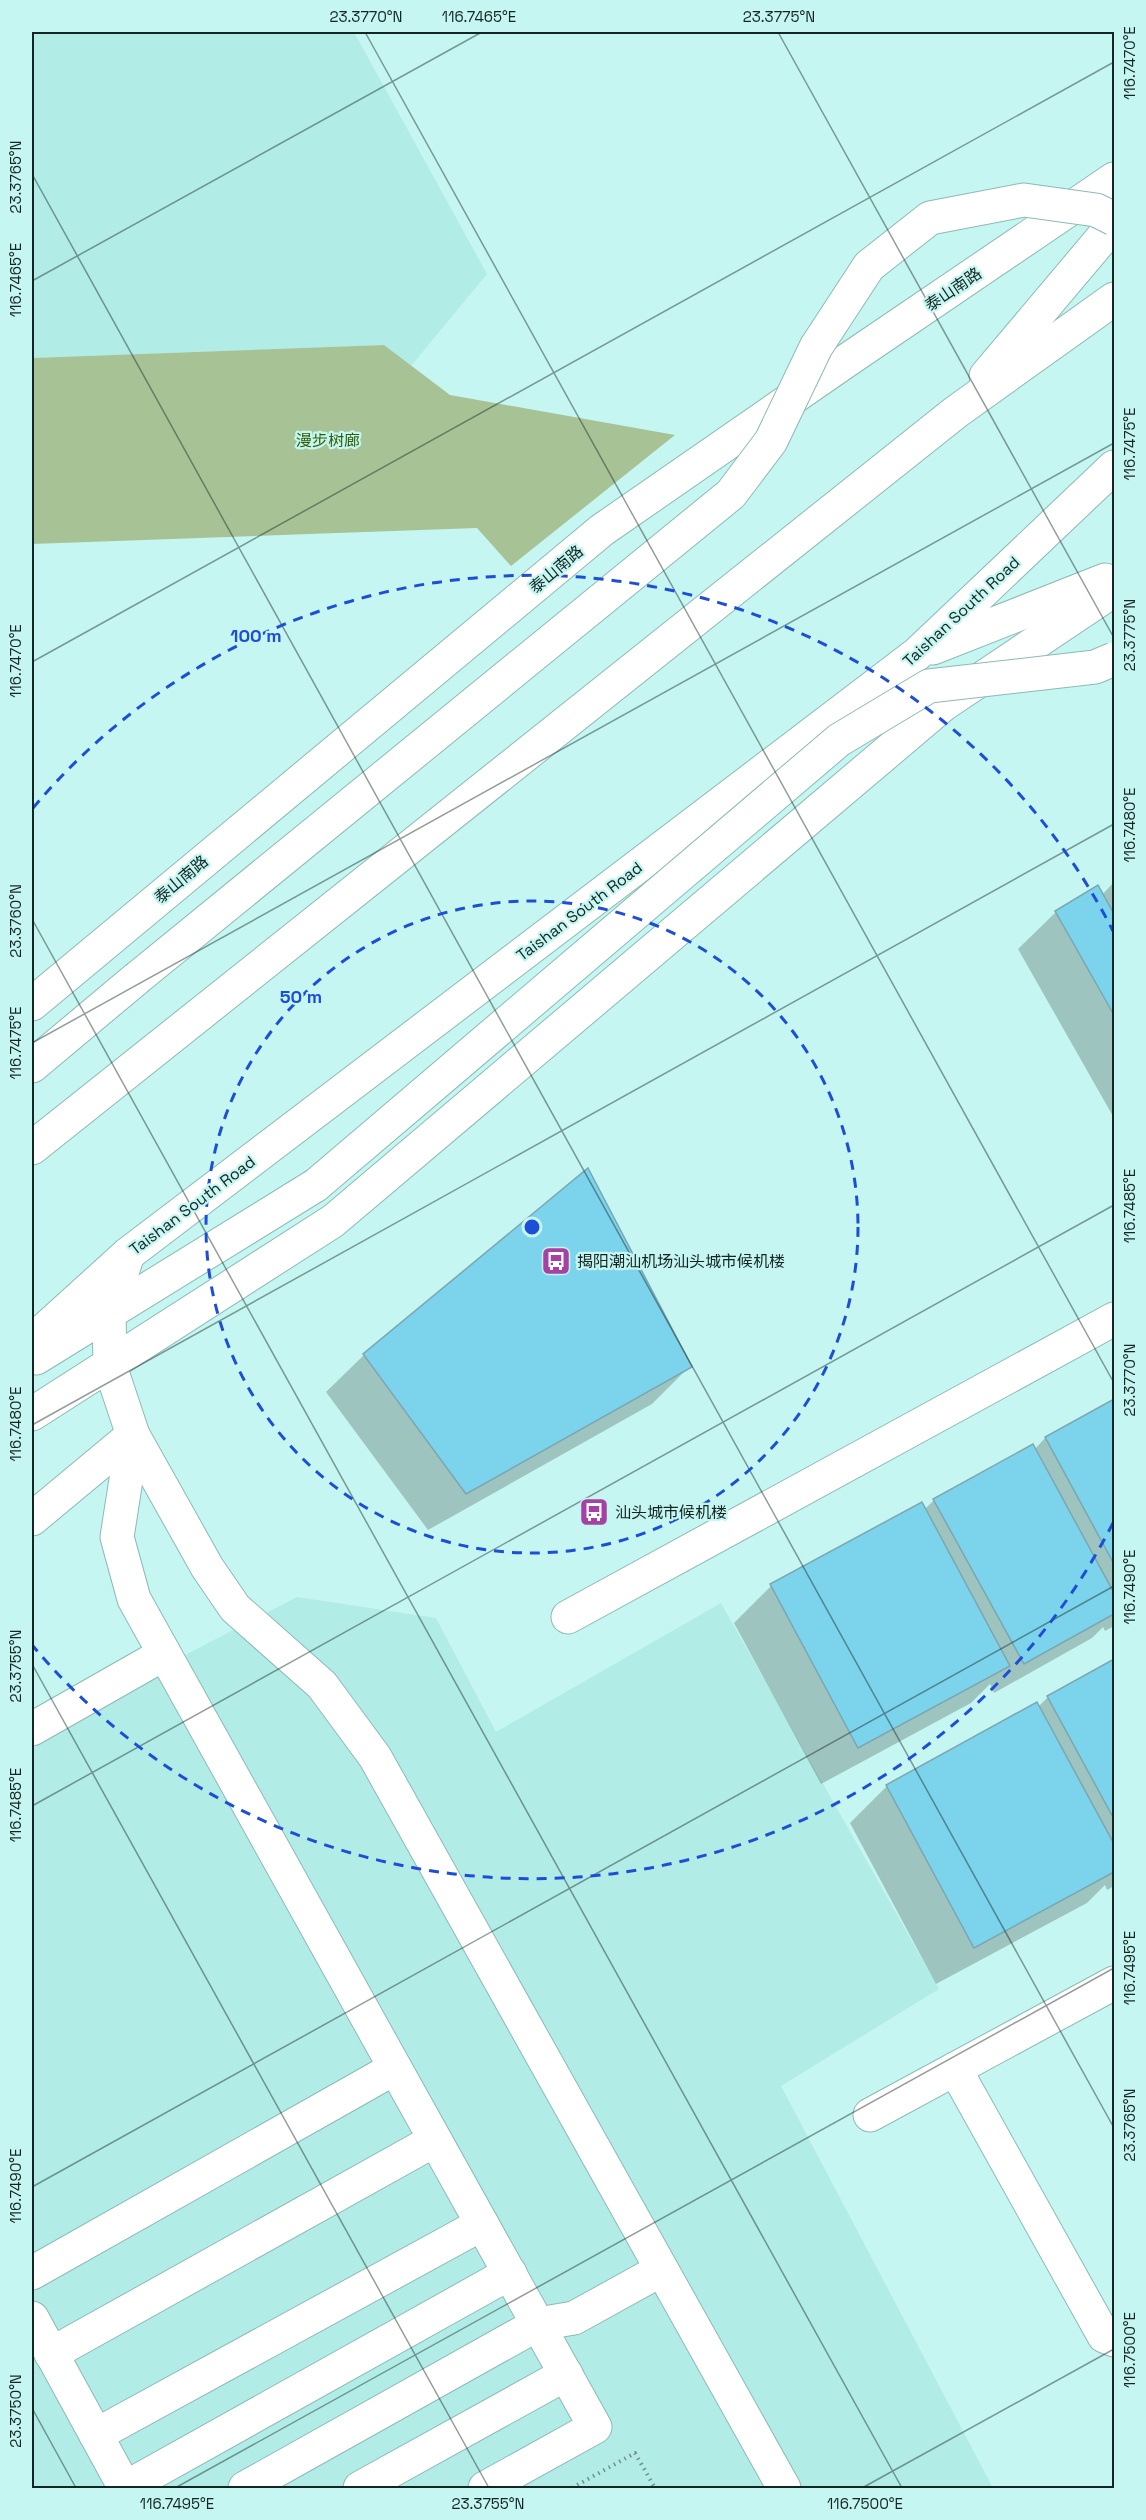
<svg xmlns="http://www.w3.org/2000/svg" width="1146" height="2520" font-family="'Space Grotesk','Noto Sans SC',sans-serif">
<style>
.built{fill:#b2ece7}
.green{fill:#a7c396}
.shadow{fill:#0003}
.building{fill:#7cd4ec;stroke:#7ba6b2;stroke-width:1.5}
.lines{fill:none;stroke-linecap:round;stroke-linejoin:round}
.minor-casing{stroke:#8cbab6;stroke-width:35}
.highway-casing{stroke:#8cbab6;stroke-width:35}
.path{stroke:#70928f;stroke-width:4;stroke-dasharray:1.5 4.5;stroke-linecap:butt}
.minor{stroke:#fff;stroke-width:33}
.highway{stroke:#fff;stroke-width:33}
.highway-bridge-casing{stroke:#8cbab6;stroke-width:35;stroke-linecap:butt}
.highway-bridge{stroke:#fff;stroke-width:33}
.ticks{fill:none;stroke:#132624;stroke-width:1.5;stroke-opacity:0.45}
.ring{fill:none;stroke:#1d4ed8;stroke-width:3;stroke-dasharray:10 8}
.labels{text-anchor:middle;stroke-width:4.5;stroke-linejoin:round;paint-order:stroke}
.street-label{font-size:16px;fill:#132624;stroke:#c6f6f1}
.park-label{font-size:16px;fill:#325d03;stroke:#c6f6f1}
.poi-label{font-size:16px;fill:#132624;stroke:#c6f6f1;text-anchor:start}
.centre{fill:#1d4ed8;stroke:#c6f6f1;stroke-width:3}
.ring-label{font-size:18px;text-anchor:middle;font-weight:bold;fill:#1d4ed8;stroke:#c6f6f1;stroke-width:4.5;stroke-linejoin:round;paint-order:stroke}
.neatline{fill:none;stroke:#132624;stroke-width:2}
.ticks-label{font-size:15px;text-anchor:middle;fill:#132624}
</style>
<rect width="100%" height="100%" fill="#c6f6f1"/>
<g class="built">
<path d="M 32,32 L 354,32 L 487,274 L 411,366 L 384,345 L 32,358 Z"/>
<path d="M 297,1597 L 436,1618 L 496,1732 L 721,1603 L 939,1989 L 781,2086 L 993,2488 L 32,2488 L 32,1749 L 185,1655 Z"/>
</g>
<path class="green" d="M 384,345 L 450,395 L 675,435 L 511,566 L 477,528 L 32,544 L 32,358 Z"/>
<g class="shadow">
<path d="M 1114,882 L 1114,1118 L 1018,949 L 1056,912 L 1102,895 Z"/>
<path d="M 364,1355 L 690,1366 L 652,1404 L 428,1530 L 326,1392 Z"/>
<path d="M 1114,1400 L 1114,1626 L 1105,1631 L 1103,1627 L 1092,1638 L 994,1693 L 990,1684 L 971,1703 L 821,1784 L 734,1623 L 771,1586 L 924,1510 L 934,1500 L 1034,1450 L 1045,1438 Z"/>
<path d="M 1114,1661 L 1114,1886 L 1107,1890 L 1105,1885 L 1087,1903 L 936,1984 L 850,1823 L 887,1786 L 1038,1707 L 1048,1697 Z"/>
</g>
<g class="building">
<path d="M 1098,885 L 1114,914 L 1114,1015 L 1055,911 Z"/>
<path d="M 588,1168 L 692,1367 L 466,1494 L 363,1354 Z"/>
<path d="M 1114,1399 L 1114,1564 L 1045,1437 Z"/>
<path d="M 1033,1444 L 1114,1593 L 1114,1614 L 1024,1664 L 933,1499 Z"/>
<path d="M 922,1502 L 1010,1666 L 858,1748 L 770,1584 Z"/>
<path d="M 1114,1659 L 1114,1819 L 1047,1696 Z"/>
<path d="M 1037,1702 L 1114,1844 L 1114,1872 L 974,1948 L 886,1785 Z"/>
</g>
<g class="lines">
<g class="minor-casing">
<g id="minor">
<path d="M 128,1254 L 109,1313 L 110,1366 L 133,1435 L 207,1567 L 235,1608 L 322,1685 L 375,1757 L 784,2488"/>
<path d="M 133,1435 L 117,1537 L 134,1599 L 595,2427 L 485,2488"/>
<path d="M 32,1519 L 133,1435"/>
<path d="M 568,1617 L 1114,1319"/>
<path d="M 32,1729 L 164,1654"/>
<path d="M 955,2069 L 1104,2336 L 1114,2340"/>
<path d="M 870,2115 L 1114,1983"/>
<path d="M 32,2273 L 395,2068"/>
<path d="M 32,2318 L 125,2488"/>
<path d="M 51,2354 L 435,2140"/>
<path d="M 96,2435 L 482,2224"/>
<path d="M 125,2488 L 510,2273"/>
<path d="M 245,2488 L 538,2324 L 574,2318 L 661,2270"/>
<path d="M 360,2488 L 566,2374"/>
</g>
</g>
<g class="highway-casing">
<g id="highway">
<path d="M 986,376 L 1114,224"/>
<path d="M 933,648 L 1105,580"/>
<path d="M 32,1004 L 602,530 L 843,363 L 1114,179"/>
<path d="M 32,1066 L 136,979"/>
<path d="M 32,1148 L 956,412 L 1114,299"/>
<path d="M 32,1341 L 128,1254 L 917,654 L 1114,467"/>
<path d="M 36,1358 L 316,1185"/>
<path d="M 32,1414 L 333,1221 L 944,704 L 1114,590"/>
</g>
</g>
<path class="path" d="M 572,2488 L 635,2453 L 655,2488"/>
<use href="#minor" class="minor"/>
<use href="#highway" class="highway"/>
<g class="highway-bridge-casing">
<g id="highway-bridge">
<path d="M 136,979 L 731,494 L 771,441 L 816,347 L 869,266 L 930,218 L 1024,200 L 1096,210 L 1114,219"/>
<path d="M 316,1185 L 839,740 L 929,686 L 1095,667 L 1114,659"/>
</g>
</g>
<use href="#highway-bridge" class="highway-bridge"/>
</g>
<path class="ticks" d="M 365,32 L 1114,1383M 778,32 L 1114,638M 32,174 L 1114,2128M 32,281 L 482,32M 32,662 L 1114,62M 32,919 L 902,2488M 32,1043 L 1114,443M 32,1425 L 1114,824M 32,1664 L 489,2488M 32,1806 L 1114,1205M 32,2187 L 1114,1586M 32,2408 L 76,2488M 175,2488 L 1114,1968M 862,2488 L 1114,2349"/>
<g class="ring">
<circle cx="532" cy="1227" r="326"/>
<path d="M1113 1523A652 652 0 0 1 33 1646M33 808A652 652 0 0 1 1113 931"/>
</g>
<defs>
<g id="bus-square" transform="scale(1.5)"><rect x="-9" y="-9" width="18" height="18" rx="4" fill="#a540a5" stroke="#c6f6f1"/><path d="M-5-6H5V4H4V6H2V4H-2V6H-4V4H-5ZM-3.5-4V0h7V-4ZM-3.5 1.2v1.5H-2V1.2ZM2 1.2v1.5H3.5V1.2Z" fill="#fff"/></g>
</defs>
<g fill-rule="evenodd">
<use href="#bus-square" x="556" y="1261"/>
<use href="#bus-square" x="594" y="1512"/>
</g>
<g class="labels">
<g class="street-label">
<text transform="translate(953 289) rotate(-34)" y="6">泰山南路</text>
<text transform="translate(556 569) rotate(-40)" y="6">泰山南路</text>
<text transform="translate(961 611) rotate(-43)" y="6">Taishan South Road</text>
<text transform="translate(181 879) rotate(-40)" y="6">泰山南路</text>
<text transform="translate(579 911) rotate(-37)" y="6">Taishan South Road</text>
<text transform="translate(192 1205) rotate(-37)" y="6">Taishan South Road</text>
</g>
<g class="park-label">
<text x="328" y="446">漫步树廊</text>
</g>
<g class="poi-label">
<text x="577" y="1267">揭阳潮汕机场汕头城市候机楼</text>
<text x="615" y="1518">汕头城市候机楼</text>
</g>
</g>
<circle cx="532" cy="1227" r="9" class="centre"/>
<g class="ring-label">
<text x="256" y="642">100 m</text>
<text x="301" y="1003">50 m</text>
</g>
<rect width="1146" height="2520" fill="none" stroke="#c6f6f1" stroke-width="66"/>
<rect x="33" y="33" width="1080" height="2454" class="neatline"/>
<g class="ticks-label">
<text x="366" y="22">23.3770°N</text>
<text x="479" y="22">116.7465°E</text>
<text x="779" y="22">23.3775°N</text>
<text transform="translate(1130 63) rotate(-90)" y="5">116.7470°E</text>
<text transform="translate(16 177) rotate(-90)" y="5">23.3765°N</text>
<text transform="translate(16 280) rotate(-90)" y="5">116.7465°E</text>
<text transform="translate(1130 444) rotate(-90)" y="5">116.7475°E</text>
<text transform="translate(1130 635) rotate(-90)" y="5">23.3775°N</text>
<text transform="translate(16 661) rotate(-90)" y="5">116.7470°E</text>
<text transform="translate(1130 825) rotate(-90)" y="5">116.7480°E</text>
<text transform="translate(16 921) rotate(-90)" y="5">23.3760°N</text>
<text transform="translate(16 1043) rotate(-90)" y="5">116.7475°E</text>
<text transform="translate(1130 1206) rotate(-90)" y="5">116.7485°E</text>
<text transform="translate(1130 1380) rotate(-90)" y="5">23.3770°N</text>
<text transform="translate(16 1424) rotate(-90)" y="5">116.7480°E</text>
<text transform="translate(1130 1587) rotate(-90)" y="5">116.7490°E</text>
<text transform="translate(16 1666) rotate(-90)" y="5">23.3755°N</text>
<text transform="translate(16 1805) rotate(-90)" y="5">116.7485°E</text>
<text transform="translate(1130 1968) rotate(-90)" y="5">116.7495°E</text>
<text transform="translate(1130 2125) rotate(-90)" y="5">23.3765°N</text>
<text transform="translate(16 2186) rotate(-90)" y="5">116.7490°E</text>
<text transform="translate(1130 2350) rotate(-90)" y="5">116.7500°E</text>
<text transform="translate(16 2411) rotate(-90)" y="5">23.3750°N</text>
<text x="177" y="2509">116.7495°E</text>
<text x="488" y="2509">23.3755°N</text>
<text x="865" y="2509">116.7500°E</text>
</g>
</svg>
